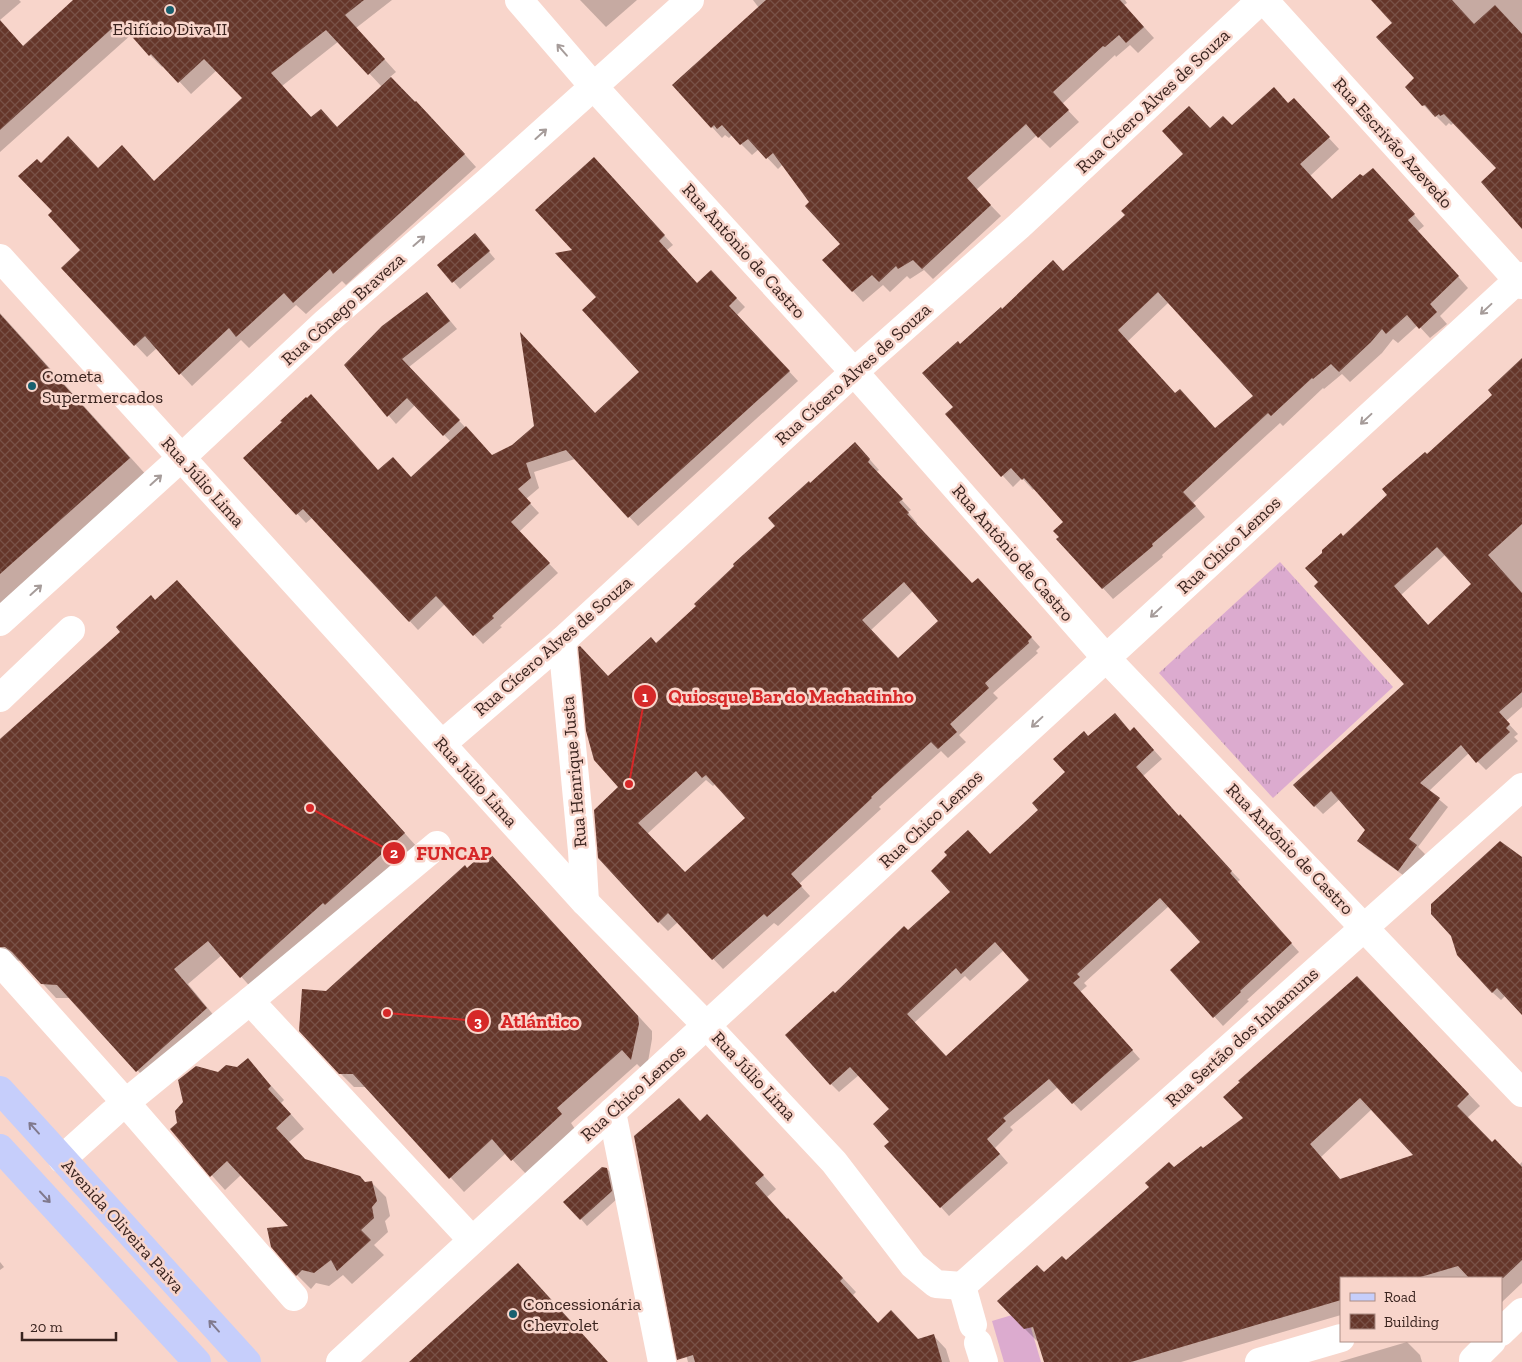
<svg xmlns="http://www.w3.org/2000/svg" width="1522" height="1362" font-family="'Zilla Slab',serif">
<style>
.grass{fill:url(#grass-tufts)}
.garden{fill:#dcabcf}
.shadow{fill:#0003;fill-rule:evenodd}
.building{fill:url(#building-cross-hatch);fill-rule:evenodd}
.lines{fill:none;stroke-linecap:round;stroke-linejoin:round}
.minor{stroke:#fff;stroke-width:28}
.major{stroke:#c6cefb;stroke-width:28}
.oneway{stroke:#a69c9a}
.oneway2{stroke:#80798d}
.poi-dot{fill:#18606f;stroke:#f8d5cb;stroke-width:2}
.labels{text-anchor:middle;stroke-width:5;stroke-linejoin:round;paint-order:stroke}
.poi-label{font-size:18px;fill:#3a241f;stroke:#f8d5cb;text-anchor:start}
.street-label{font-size:18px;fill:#3a241f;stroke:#f8d5cb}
.leader{fill:none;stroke:#d62828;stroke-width:2}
.callout-dot{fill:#d62828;stroke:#f8d5cb;stroke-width:2}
.mark-label{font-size:15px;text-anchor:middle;font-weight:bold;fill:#fff}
.callout-label{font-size:19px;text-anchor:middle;font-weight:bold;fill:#d62828;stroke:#f8d5cb;stroke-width:5;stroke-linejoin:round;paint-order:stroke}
</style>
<defs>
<pattern id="grass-tufts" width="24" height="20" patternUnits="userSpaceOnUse" patternTransform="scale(1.25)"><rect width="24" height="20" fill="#dcabcf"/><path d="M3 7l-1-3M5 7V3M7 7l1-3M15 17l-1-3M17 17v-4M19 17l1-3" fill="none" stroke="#b38ba7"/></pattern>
<pattern id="building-cross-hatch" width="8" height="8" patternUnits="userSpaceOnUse" patternTransform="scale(1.25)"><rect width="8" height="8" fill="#65362a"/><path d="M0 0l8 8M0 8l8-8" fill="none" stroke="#785147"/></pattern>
</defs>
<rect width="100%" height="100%" fill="#f8d5cb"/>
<path class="grass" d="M 1280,562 L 1393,687 L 1273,798 L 1159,673 Z"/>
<path class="garden" d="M 1026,1311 L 1041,1362 L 1004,1362 L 992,1321 Z"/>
<g class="shadow">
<path d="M 0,0 L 19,0 L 21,2 L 0,20 Z"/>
<path d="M 75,0 L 392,0 L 356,28 L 396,72 L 390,77 L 428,114 L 476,167 L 346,285 L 342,281 L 306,314 L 296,305 L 249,348 L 241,340 L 192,386 L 157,348 L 147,357 L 63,268 L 82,250 L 53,211 L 41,164 L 98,169 L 154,182 L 244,98 L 217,70 L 191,94 L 164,65 L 162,67 L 150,55 L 132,34 L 0,152 L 0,21 L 24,47 ZM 339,41 L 382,87 L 338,128 L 321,110 L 312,118 L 282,86 Z"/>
<path d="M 580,0 L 637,0 L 606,27 Z"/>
<path d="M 753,0 L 1125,0 L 1127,3 L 1124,5 L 1154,38 L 1138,53 L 1130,45 L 1116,57 L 1115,55 L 1062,104 L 1079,122 L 1050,148 L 1037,135 L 976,190 L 1001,216 L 933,279 L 924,270 L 910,279 L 907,276 L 890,292 L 883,285 L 863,302 L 824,260 L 842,244 L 783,164 L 778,169 L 759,149 L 752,155 L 732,135 L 729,138 L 725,135 L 722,138 L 712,127 L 759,8 Z"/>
<path d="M 1373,0 L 1522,0 L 1522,226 L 1497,168 L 1454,123 L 1451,125 L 1449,123 L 1446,126 L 1434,114 L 1433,115 L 1406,87 L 1416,78 L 1394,23 Z"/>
<path d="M 1289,104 L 1304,111 L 1339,149 L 1310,176 L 1332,201 L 1363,178 L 1384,180 L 1424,226 L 1418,231 L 1468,288 L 1440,316 L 1447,324 L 1430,338 L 1418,325 L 1398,343 L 1393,339 L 1382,353 L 1350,382 L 1342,374 L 1324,389 L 1323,388 L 1283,426 L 1280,423 L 1193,503 L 1205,517 L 1162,555 L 1163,557 L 1113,599 L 1058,539 L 1065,522 L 1035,488 L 1033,490 L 1022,478 L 1013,487 L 947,414 L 955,407 L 960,345 L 1002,310 L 1063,272 L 1126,215 L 1210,130 L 1233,127 ZM 1169,302 L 1254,396 L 1216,429 L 1180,390 L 1176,395 L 1127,342 Z"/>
<path d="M 603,167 L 673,245 L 667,250 L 697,285 L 720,281 L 745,307 L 737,315 L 798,381 L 638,526 L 575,459 L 534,472 L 539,488 L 526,499 L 539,513 L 519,532 L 558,573 L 500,626 L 502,627 L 483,644 L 445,604 L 418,630 L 313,517 L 306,523 L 245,458 L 378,471 L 411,478 L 451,442 L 415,405 L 396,424 L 345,365 L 427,293 L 457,329 L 409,367 L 492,456 L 595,415 L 641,372 L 598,297 L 575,251 Z"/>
<path d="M 481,242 L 495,259 L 460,289 L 439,265 Z"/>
<path d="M 0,313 L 149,478 L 0,611 Z"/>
<path d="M 1522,360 L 1522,707 L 1506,721 L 1518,734 L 1514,737 L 1518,741 L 1486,770 L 1469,753 L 1429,791 L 1448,807 L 1418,847 L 1425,854 L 1407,878 L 1367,849 L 1358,840 L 1366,829 L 1340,799 L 1323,814 L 1315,806 L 1406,684 L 1343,538 L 1427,455 L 1494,395 ZM 1446,554 L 1472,584 L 1429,626 L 1401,595 Z"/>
<path d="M 864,453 L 879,470 L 876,472 L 911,510 L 908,512 L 917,523 L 916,525 L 973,585 L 988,589 L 1040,647 L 1036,651 L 1038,653 L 993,693 L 998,698 L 959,735 L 966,742 L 948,758 L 941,751 L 879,807 L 881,809 L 799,884 L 810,896 L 778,926 L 774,923 L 723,969 L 678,922 L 668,931 L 659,922 L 620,787 L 608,677 L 656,644 L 698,606 L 777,526 L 811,485 ZM 913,591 L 940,621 L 898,660 L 871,630 ZM 706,780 L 713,786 L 715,784 L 747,818 L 685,874 L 647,834 Z"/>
<path d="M 177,581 L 418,848 L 255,992 L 222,955 L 188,984 L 220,1023 L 151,1085 L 71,998 L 56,998 L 24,963 L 20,961 L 12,960 L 0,953 L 0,741 Z"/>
<path d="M 1131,732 L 1142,737 L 1162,759 L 1143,776 L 1179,817 L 1240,880 L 1237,882 L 1299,952 L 1247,1000 L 1249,1001 L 1223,1026 L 1172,970 L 1202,942 L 1169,906 L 1084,983 L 1087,986 L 1080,992 L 1140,1059 L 1081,1111 L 1058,1087 L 1010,1127 L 1013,1130 L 995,1148 L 1008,1163 L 949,1216 L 886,1146 L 891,1142 L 891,1109 L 859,1075 L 839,1092 L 831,1084 L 835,994 L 908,932 L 1040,810 L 1088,737 ZM 1004,950 L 1031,980 L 947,1058 L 914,1023 L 965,976 L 970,981 Z"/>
<path d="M 1522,859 L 1522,1013 L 1506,995 L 1501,1000 L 1492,992 Z"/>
<path d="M 501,866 L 652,1031 L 652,1039 L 646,1073 L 637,1064 L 571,1123 L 575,1129 L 526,1174 L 506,1153 L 464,1192 L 367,1087 L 354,1087 L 340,1073 L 327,992 L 468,869 Z"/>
<path d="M 1369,989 L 1480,1106 L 1467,1118 L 1492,1143 L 1519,1165 L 1522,1162 L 1522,1283 L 1502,1302 L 1501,1278 L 1341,1278 L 1341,1315 L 1181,1362 L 1045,1362 L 1038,1340 L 1037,1341 L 1025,1329 L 1044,1274 L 1066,1261 L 1174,1169 L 1245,1118 ZM 1372,1109 L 1415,1156 L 1341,1180 L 1321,1157 Z"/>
<path d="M 248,1060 L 284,1100 L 281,1103 L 304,1129 L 289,1142 L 306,1160 L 366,1184 L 372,1183 L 386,1197 L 390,1216 L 385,1221 L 388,1232 L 374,1245 L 384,1255 L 352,1284 L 343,1275 L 329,1286 L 316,1283 L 311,1289 L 297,1275 L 291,1227 L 242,1174 L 225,1190 L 171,1130 L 218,1073 L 238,1068 Z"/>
<path d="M 701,1122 L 720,1129 L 776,1189 L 767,1197 L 856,1292 L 853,1295 L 879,1324 L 918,1340 L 933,1335 L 946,1349 L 950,1362 L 688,1362 L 667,1290 Z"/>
<path d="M 607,1169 L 614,1176 L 618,1198 L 587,1226 L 581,1219 Z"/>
<path d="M 0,1262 L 4,1267 L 0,1270 Z"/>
<path d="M 1407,1342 L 1420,1355 L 1422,1362 L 1339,1362 Z"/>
</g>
<g class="building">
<path d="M 73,0 L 364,0 L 345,15 L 385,59 L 368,75 L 326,30 L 271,73 L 311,117 L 321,109 L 337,127 L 391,77 L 415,102 L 416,101 L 465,154 L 333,274 L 330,269 L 293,303 L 284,293 L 236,337 L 229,328 L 179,375 L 145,336 L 134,346 L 61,268 L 80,250 L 48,215 L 52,211 L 18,176 L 37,159 L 41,163 L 68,136 L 98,168 L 122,145 L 154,181 L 242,98 L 204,59 L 178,83 L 151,54 L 149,56 L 119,22 L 0,130 L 0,20 L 23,46 Z"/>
<path d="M 766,0 L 1120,0 L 1144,27 L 1126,43 L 1119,35 L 1105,47 L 1103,46 L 1053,92 L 1069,110 L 1038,138 L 1026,124 L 967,178 L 991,205 L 922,269 L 913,260 L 898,269 L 896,266 L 879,282 L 872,275 L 852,292 L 822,260 L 840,244 L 805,206 L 809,202 L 773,153 L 766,159 L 748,139 L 740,145 L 722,125 L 717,129 L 714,125 L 711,128 L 672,85 Z"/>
<path d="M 1371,0 L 1452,0 L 1474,24 L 1495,5 L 1522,34 L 1522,229 L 1481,182 L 1496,168 L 1444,114 L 1440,116 L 1439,114 L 1435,117 L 1425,105 L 1422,106 L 1405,87 L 1414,78 L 1376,37 L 1392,23 Z"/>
<path d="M 1274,87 L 1288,103 L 1294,98 L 1330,137 L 1300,164 L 1332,199 L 1360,174 L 1363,176 L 1373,168 L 1415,214 L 1408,220 L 1459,276 L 1430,304 L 1437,312 L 1419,329 L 1407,315 L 1386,334 L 1382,329 L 1371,342 L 1339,372 L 1331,364 L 1313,379 L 1312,378 L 1271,416 L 1268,413 L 1183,492 L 1196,506 L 1152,544 L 1153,546 L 1102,589 L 1056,539 L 1059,537 L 1053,531 L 1063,522 L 1024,478 L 1022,480 L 1011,468 L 1001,477 L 945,414 L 953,407 L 922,373 L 958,341 L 960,344 L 1001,307 L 1002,309 L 1053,260 L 1063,271 L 1125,215 L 1121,211 L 1183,154 L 1162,131 L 1189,106 L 1210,128 L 1223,116 L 1232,125 ZM 1158,292 L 1253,396 L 1215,428 L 1180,389 L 1175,393 L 1118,330 Z"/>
<path d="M 594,157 L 665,235 L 659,241 L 697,283 L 711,270 L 737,298 L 729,306 L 790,371 L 628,518 L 566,450 L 526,463 L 531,478 L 518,489 L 531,503 L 511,522 L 550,563 L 492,616 L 494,618 L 473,636 L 436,596 L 409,622 L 303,509 L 296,515 L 243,458 L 282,422 L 280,421 L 306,397 L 307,398 L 311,394 L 378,470 L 393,457 L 411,477 L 466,426 L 492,455 L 512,445 L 534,426 L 520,332 L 595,413 L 639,372 L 582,310 L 596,297 L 555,253 L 572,250 L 535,210 Z"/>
<path d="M 475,233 L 490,251 L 452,283 L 437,265 Z"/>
<path d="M 427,292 L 450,321 L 402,359 L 460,420 L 443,436 L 407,398 L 387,417 L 344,365 L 382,326 Z"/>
<path d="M 0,314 L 130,458 L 0,574 Z"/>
<path d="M 1522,358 L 1522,524 L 1488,555 L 1522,593 L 1522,692 L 1499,712 L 1510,724 L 1506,728 L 1510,732 L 1476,763 L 1461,745 L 1420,783 L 1440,798 L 1409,839 L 1417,845 L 1398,871 L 1357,841 L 1365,830 L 1331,791 L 1314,807 L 1293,785 L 1404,684 L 1314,586 L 1318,582 L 1305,568 L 1322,553 L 1322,550 L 1341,533 L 1343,536 L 1387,495 L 1382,489 L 1425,452 L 1427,454 L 1492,395 L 1488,390 ZM 1437,547 L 1471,584 L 1428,625 L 1394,586 Z"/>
<path d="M 855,442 L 870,459 L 868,462 L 903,499 L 899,502 L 909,513 L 907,514 L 972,583 L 978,578 L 1032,637 L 1028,641 L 1029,643 L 985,683 L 989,688 L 950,724 L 957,732 L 938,749 L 931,742 L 871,797 L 872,798 L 791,874 L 802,886 L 767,917 L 764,914 L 712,960 L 668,913 L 658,923 L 598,858 L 594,810 L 618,787 L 594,760 L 586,731 L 578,647 L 580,646 L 608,676 L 651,637 L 656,643 L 696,606 L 694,604 L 734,566 L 733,564 L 775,526 L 768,518 L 809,481 L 810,483 ZM 904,582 L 938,621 L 898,658 L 862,620 ZM 696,771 L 702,778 L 706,775 L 745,818 L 685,872 L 638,823 Z"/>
<path d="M 177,580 L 405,833 L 325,905 L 323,903 L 240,978 L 208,941 L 174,969 L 207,1008 L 136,1072 L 57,985 L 41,984 L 12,952 L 5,947 L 0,947 L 0,739 L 120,632 L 116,627 L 151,595 L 155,600 Z"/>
<path d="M 1115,713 L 1130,731 L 1134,727 L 1154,750 L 1136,767 L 1179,816 L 1180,814 L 1232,871 L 1230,873 L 1292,943 L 1240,991 L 1241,992 L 1213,1018 L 1170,970 L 1200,942 L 1160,898 L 1077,974 L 1080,977 L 1073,983 L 1133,1050 L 1072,1104 L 1049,1079 L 1003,1118 L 1006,1121 L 987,1139 L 1000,1154 L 940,1208 L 884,1146 L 889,1142 L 873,1124 L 889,1109 L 850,1067 L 830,1085 L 785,1035 L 833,991 L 835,993 L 904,926 L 908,930 L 950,892 L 931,871 L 947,855 L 944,852 L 968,830 L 990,854 L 1038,810 L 1032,803 L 1065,772 L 1053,759 L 1084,731 L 1088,736 ZM 995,942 L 1029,980 L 946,1056 L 907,1014 L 956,968 L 961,974 Z"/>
<path d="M 1500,841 L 1522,857 L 1522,1015 L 1497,988 L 1492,993 L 1457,955 L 1451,936 L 1431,914 L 1431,904 Z"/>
<path d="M 487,850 L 638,1016 L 639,1024 L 631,1060 L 622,1050 L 557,1108 L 562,1114 L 511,1161 L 492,1139 L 449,1179 L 353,1074 L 339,1074 L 299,1031 L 302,989 L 326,991 L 465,865 L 467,868 Z"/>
<path d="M 1357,976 L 1469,1094 L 1457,1106 L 1492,1142 L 1495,1139 L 1522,1167 L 1522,1260 L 1503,1278 L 1469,1278 L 1458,1266 L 1417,1278 L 1341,1278 L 1341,1300 L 1131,1362 L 1044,1362 L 1033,1327 L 1024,1329 L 997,1301 L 1037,1265 L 1044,1272 L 1062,1256 L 1066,1260 L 1149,1187 L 1145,1183 L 1169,1162 L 1174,1167 L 1201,1146 L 1203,1148 L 1243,1118 L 1223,1097 L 1240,1082 L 1238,1081 ZM 1360,1098 L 1413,1155 L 1340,1179 L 1310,1144 Z"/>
<path d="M 248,1058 L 271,1086 L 268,1089 L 291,1114 L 276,1128 L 305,1159 L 360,1176 L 365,1182 L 372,1181 L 377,1201 L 372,1207 L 374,1218 L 361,1230 L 371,1240 L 337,1271 L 331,1260 L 314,1273 L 302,1270 L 296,1276 L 271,1247 L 267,1228 L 288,1226 L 227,1161 L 210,1177 L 170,1129 L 177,1123 L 175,1111 L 183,1102 L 178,1080 L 196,1066 L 218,1072 L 226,1065 L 237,1067 Z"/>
<path d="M 679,1098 L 700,1121 L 707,1114 L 764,1175 L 755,1183 L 787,1219 L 788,1218 L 843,1278 L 840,1281 L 878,1323 L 891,1310 L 918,1339 L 934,1334 L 942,1362 L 695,1362 L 693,1355 L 677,1360 L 634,1136 Z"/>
<path d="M 602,1167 L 607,1168 L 612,1191 L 580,1220 L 563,1202 Z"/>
<path d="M 518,1263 L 608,1362 L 409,1362 Z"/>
</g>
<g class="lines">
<g class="minor">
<path d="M 519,0 L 594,87 L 854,372 L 1106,658 L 1522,1093"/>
<path d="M 1264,0 L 1522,285"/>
<path d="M 0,258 L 585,902 L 707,1026 L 834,1162 L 913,1265 L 936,1284 L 962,1286"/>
<path d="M 0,622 L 181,458 L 326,322 L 486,183 L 690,0"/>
<path d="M 562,641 L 582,851 L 585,902"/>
<path d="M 0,698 L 71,630"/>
<path d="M 442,744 L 562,641 L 854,372 L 1019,226 L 1261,0"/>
<path d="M 0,962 L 126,1103 L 294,1297"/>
<path d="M 250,1001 L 472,1240"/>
<path d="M 612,1112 L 662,1362"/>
<path d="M 62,1159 L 113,1113 L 250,1001 L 437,845"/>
<path d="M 962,1286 L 1522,787"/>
<path d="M 962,1286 L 973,1325"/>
<path d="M 1501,1332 L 1522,1312"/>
<path d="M 978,1343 L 984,1362"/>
<path d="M 1473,1360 L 1492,1341"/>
<path d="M 340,1362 L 1522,276"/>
<path d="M 1259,1362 L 1341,1338"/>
</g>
<g class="major">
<path d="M 0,1090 L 247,1362"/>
<path d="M 0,1148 L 197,1362"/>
</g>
</g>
<defs><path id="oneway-shaft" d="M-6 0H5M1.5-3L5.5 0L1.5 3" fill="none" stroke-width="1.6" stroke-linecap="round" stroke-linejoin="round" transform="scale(1.25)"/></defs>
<g class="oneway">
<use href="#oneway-shaft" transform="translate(562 50) rotate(-131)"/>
<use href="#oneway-shaft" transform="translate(541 134) rotate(-42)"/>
<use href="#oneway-shaft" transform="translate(419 241) rotate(-41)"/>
<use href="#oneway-shaft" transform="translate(1486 309) rotate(137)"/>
<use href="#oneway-shaft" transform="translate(1366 419) rotate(137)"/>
<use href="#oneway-shaft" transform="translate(156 480) rotate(-42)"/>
<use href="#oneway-shaft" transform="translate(36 590) rotate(-42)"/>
<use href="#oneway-shaft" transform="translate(1156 612) rotate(137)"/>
<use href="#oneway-shaft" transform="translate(1037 722) rotate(137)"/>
</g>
<g class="oneway2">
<use href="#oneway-shaft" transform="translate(34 1128) rotate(-132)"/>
<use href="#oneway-shaft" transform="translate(45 1197) rotate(47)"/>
<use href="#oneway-shaft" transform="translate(214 1326) rotate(-132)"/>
</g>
<g class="poi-dot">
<circle cx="170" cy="10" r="5"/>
<circle cx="32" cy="386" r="5"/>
<circle cx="513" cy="1314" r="5"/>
</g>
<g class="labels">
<g class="poi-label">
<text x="170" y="35" text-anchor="middle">Edifício Diva II</text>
<text x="42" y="382">Cometa<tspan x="42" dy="21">Supermercados</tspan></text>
<text x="523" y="1310">Concessionária<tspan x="523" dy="21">Chevrolet</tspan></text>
</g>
<g class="street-label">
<text transform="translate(1153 101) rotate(-43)" y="6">Rua Cícero Alves de Souza</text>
<text transform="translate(1393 143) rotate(48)" y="6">Rua Escrivão Azevedo</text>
<text transform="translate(744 251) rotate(48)" y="6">Rua Antônio de Castro</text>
<text transform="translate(343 309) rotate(-42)" y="6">Rua Cônego Braveza</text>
<text transform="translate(853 374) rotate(-42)" y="6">Rua Cícero Alves de Souza</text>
<text transform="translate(203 482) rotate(48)" y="6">Rua Júlio Lima</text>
<text transform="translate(1229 545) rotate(-43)" y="6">Rua Chico Lemos</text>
<text transform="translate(1013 553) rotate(49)" y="6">Rua Antônio de Castro</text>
<text transform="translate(553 646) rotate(-41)" y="6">Rua Cícero Alves de Souza</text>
<text transform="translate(574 772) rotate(-95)" y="6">Rua Henrique Justa</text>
<text transform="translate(476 782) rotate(48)" y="6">Rua Júlio Lima</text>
<text transform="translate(931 819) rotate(-43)" y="6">Rua Chico Lemos</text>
<text transform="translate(1290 849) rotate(46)" y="6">Rua Antônio de Castro</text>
<text transform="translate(1242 1037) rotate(-42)" y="6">Rua Sertão dos Inhamuns</text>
<text transform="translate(754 1076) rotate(47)" y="6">Rua Júlio Lima</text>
<text transform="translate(633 1093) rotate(-42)" y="6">Rua Chico Lemos</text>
<text transform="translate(123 1226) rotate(48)" y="6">Avenida Oliveira Paiva</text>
</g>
</g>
<path class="leader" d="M629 784L645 696M310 808L394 853M387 1013L478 1021"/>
<g class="callout-dot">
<circle cx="629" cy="784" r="5"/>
<circle cx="310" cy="808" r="5"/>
<circle cx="387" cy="1013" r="5"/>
<circle cx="645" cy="696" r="12"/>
<circle cx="394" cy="853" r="12"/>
<circle cx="478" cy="1021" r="12"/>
</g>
<g class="mark-label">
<text x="645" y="702">1</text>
<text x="394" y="858">2</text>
<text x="478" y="1027">3</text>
</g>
<g class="callout-label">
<text x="791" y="703">Quiosque Bar do Machadinho</text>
<text x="454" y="860">FUNCAP</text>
<text x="540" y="1028">Atlántico</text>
</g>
<rect x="1340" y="1277" width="162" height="65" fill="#f8d5cb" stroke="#ac8e86"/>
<rect x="1350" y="1293" width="25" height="8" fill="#c6cefb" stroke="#ac8e86"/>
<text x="1384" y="1302" font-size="15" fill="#3a241f">Road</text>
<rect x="1350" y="1314" width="25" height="15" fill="url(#building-cross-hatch)" stroke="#ac8e86"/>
<text x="1384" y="1327" font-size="15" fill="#3a241f">Building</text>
<path d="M22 1332v8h94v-8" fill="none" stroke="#3a241f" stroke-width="2.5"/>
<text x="30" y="1332" font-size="15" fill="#3a241f" stroke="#f8d5cb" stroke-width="4" paint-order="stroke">20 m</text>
</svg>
